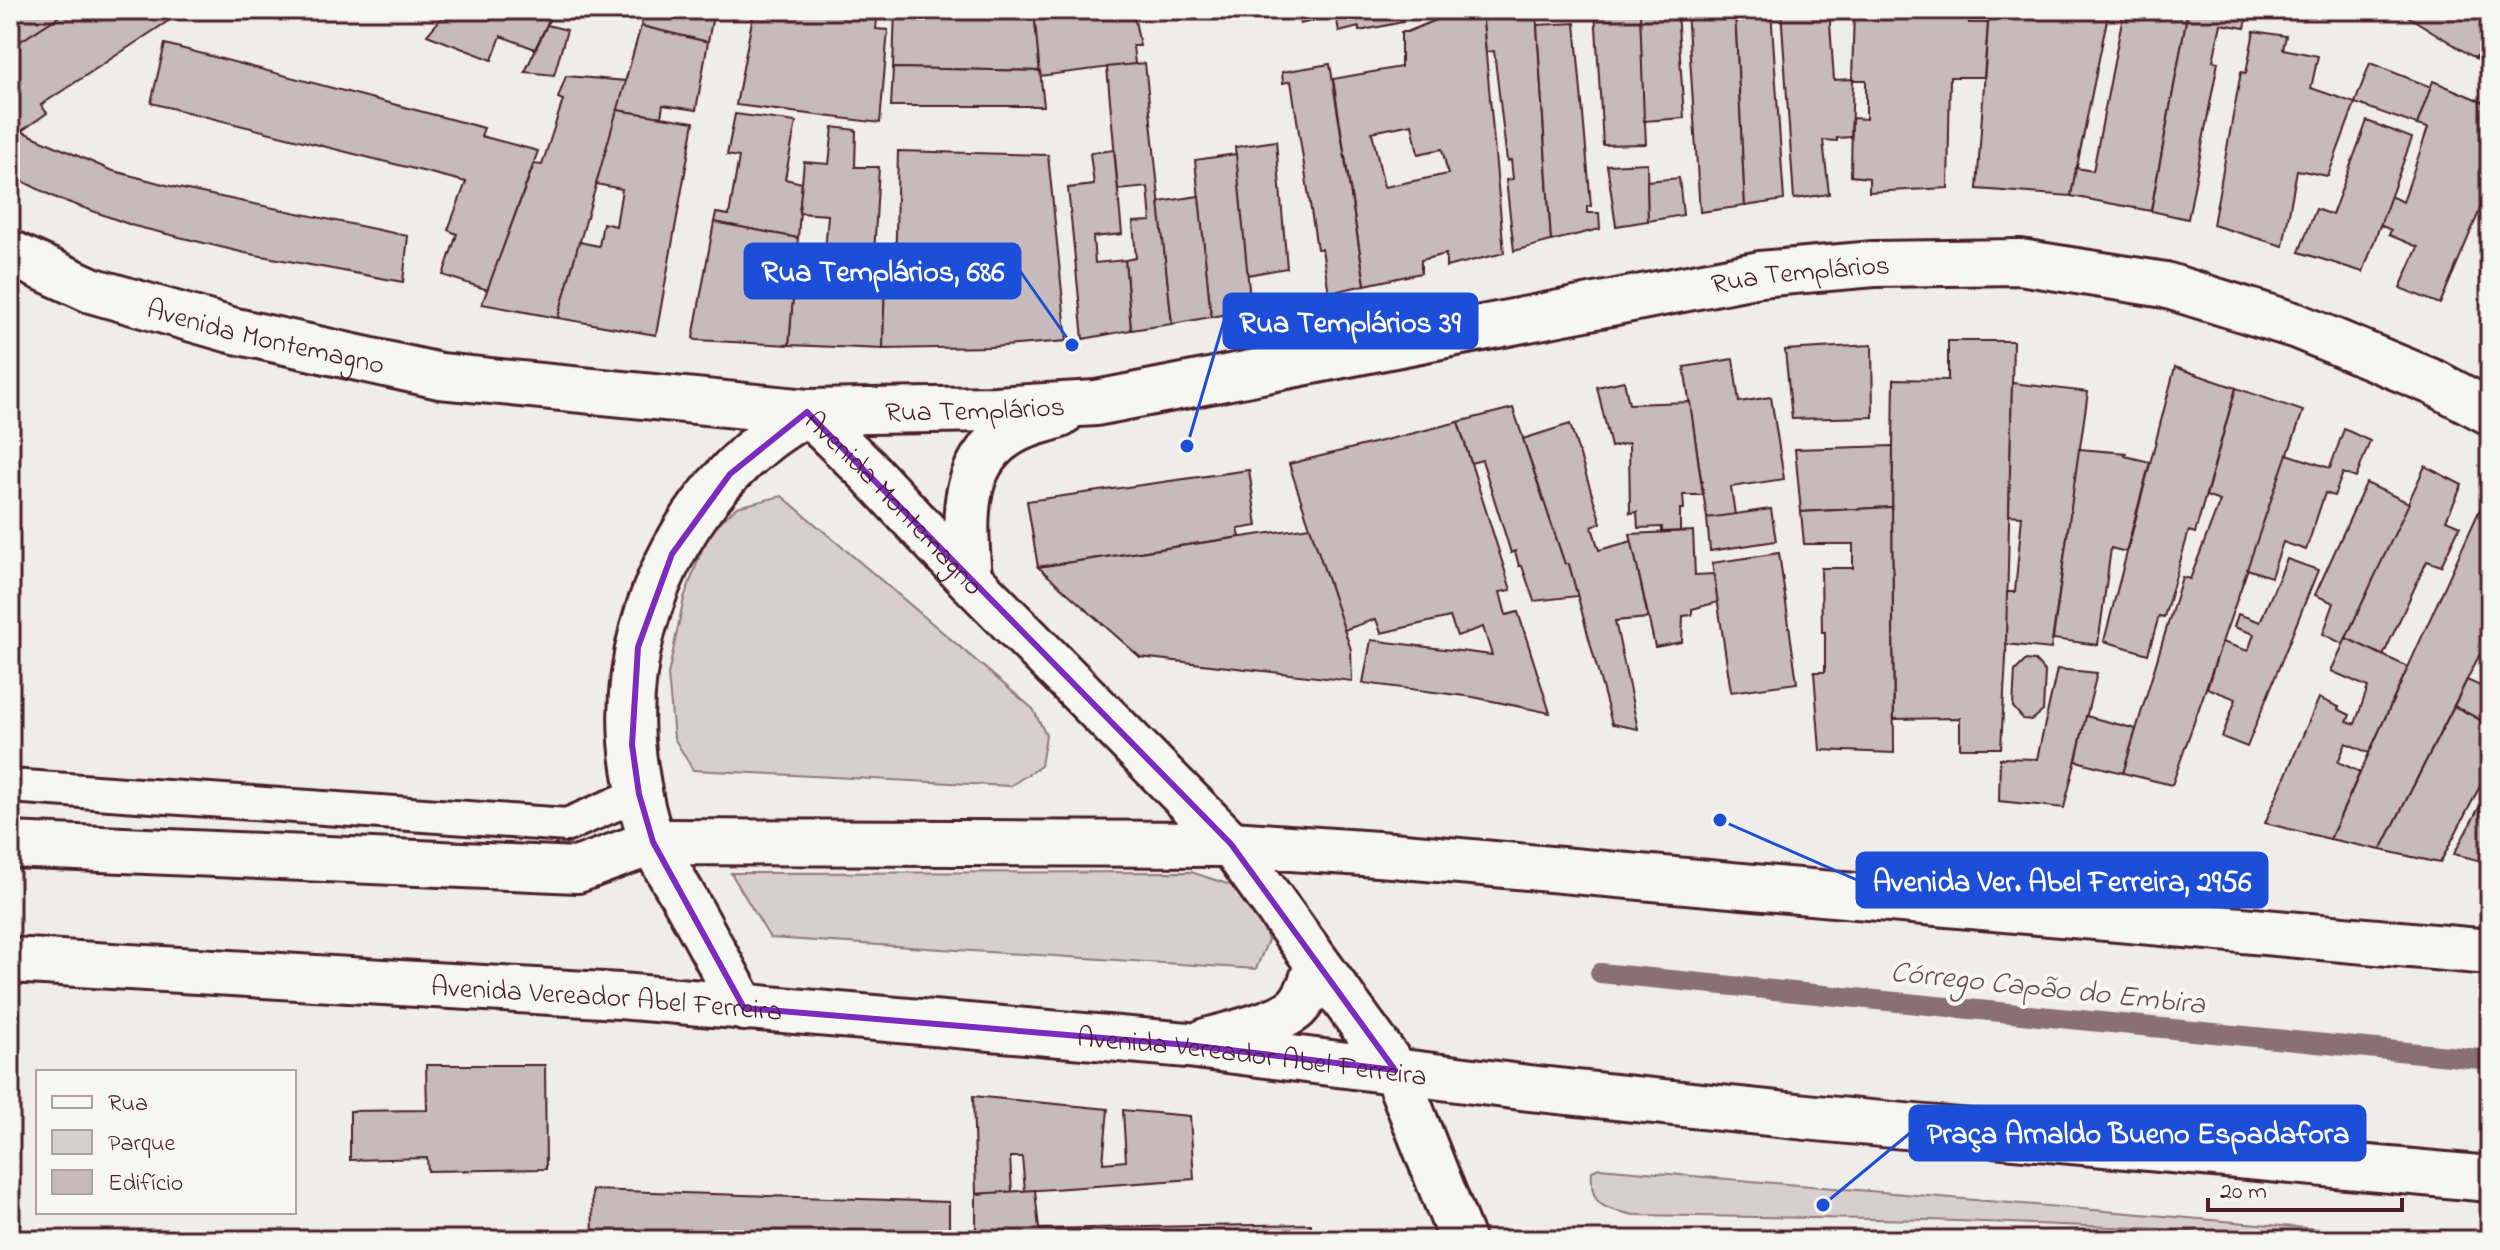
<svg xmlns="http://www.w3.org/2000/svg" width="2500" height="1250" font-family="'Indie Flower',sans-serif">
<style>
.green{fill:#d7cfce;stroke:#90777c;stroke-width:2}
.lines{fill:none;stroke-linecap:round;stroke-linejoin:round}
.stream{stroke:#8a6f74;stroke-width:20}
.building{fill:#c6babb;stroke:#4a1f2b;stroke-width:2;fill-rule:evenodd}
.service-casing{stroke:#4a1f2b;stroke-width:38}
.minor-casing{stroke:#4a1f2b;stroke-width:50}
.tertiary-casing{stroke:#4a1f2b;stroke-width:50}
.primary-casing{stroke:#4a1f2b;stroke-width:50}
.service{stroke:#f6f6f2;stroke-width:32}
.minor{stroke:#f6f6f2;stroke-width:44}
.tertiary{stroke:#f6f6f2;stroke-width:44}
.primary{stroke:#f6f6f2;stroke-width:44}
.marked{fill:none;stroke:#7b2cbf;stroke-width:6;stroke-linejoin:round}
.labels{text-anchor:middle;stroke-width:8;stroke-linejoin:round;paint-order:stroke}
.street-label{font-size:28px;fill:#4a1f2b;stroke:#f6f6f2}
.water-label{font-size:30px;font-style:italic;fill:#6f4e56;stroke:#f6f6f2}
.leader{fill:none;stroke:#1d4ed8;stroke-width:3}
.callout-dot{fill:#1d4ed8;stroke:#f6f6f2;stroke-width:3}
.callout{fill:#1d4ed8;stroke:#1d4ed8;stroke-width:3}
.callout-label{font-size:30px;text-anchor:middle;font-weight:bold;fill:#fff}
</style>
<rect width="100%" height="100%" fill="#efedea"/>
<filter id="ink" filterUnits="userSpaceOnUse"><feTurbulence type="fractalNoise" baseFrequency=".0125" numOctaves="2"/><feDisplacementMap in="SourceGraphic" scale="16" xChannelSelector="R" yChannelSelector="G"/><feConvolveMatrix kernelMatrix="1 2 1 2 8 2 1 2 1" color-interpolation-filters="sRGB"/></filter>
<g filter="url(#ink)">
<g class="green">
<path d="M 782,496 L 1033,709 L 1046,735 L 1041,766 L 1010,786 L 693,770 L 674,738 L 668,675 L 684,598 L 708,533 L 737,507 Z"/>
<path d="M 1191,872 L 1230,885 L 1256,908 L 1268,940 L 1256,969 L 770,938 L 731,873 Z"/>
<path d="M 1599,1168 L 2447,1240 L 2257,1240 L 2163,1229 L 1930,1220 L 1634,1215 C 1604,1208 1589,1207 1592,1171 Z"/>
</g>
<g class="lines">
<path class="stream" d="M 1600,973 L 2490,1060"/>
</g>
<g class="building">
<path d="M 10,10 L 69,10 L 10,48 Z"/>
<path d="M 69,10 L 182,12 L 41,105 L 47,113 L 10,139 L 10,48 Z"/>
<path d="M 448,10 L 456,10 L 467,17 L 470,10 L 554,10 L 535,49 L 501,36 L 492,60 L 427,35 Z"/>
<path d="M 646,10 L 714,10 L 708,42 L 641,26 Z"/>
<path d="M 754,10 L 878,10 L 876,29 L 888,30 L 880,123 L 736,105 Z"/>
<path d="M 895,10 L 1034,10 L 1040,71 L 893,68 Z"/>
<path d="M 1034,10 L 1133,10 L 1140,46 L 1133,46 L 1135,64 L 1040,76 Z"/>
<path d="M 1296,10 L 1398,10 L 1403,22 L 1359,31 L 1359,27 L 1339,32 L 1336,15 L 1300,24 Z"/>
<path d="M 1460,10 L 1482,10 L 1504,253 L 1446,267 L 1446,254 L 1421,260 L 1421,273 L 1365,285 L 1333,79 L 1401,67 L 1401,32 L 1407,32 ZM 1412,124 L 1418,154 L 1442,149 L 1448,174 L 1384,187 L 1372,132 Z"/>
<path d="M 1482,10 L 1536,10 L 1551,241 L 1514,251 L 1506,180 L 1513,179 L 1511,160 L 1507,161 L 1494,51 L 1486,52 Z"/>
<path d="M 1595,10 L 1640,10 L 1646,144 L 1603,145 Z"/>
<path d="M 1640,10 L 1677,10 L 1684,118 L 1644,121 Z"/>
<path d="M 1687,10 L 1735,10 L 1745,206 L 1700,212 Z"/>
<path d="M 1735,10 L 1771,10 L 1784,200 L 1745,206 Z"/>
<path d="M 1781,10 L 1829,10 L 1834,80 L 1853,79 L 1851,137 L 1837,138 L 1837,141 L 1823,140 L 1829,194 L 1794,199 Z"/>
<path d="M 1854,10 L 1969,10 L 1969,23 L 1988,23 L 1984,77 L 1950,77 L 1948,188 L 1869,192 L 1869,178 L 1851,176 L 1852,118 L 1866,119 L 1866,80 L 1852,80 Z"/>
<path d="M 1989,10 L 2109,10 L 2071,196 L 1977,189 Z"/>
<path d="M 2124,10 L 2188,10 L 2151,211 L 2071,196 L 2076,168 L 2093,171 Z"/>
<path d="M 2188,10 L 2249,10 L 2245,28 L 2221,24 L 2213,61 L 2218,62 L 2188,219 L 2151,211 Z"/>
<path d="M 2398,10 L 2490,10 L 2490,43 L 2475,58 Z"/>
<path d="M 1575,23 L 1591,206 L 1587,206 L 1587,213 L 1599,213 L 1600,229 L 1551,241 L 1537,25 Z"/>
<path d="M 547,25 L 567,30 L 554,75 L 525,72 Z"/>
<path d="M 641,26 L 708,42 L 696,110 L 663,105 L 661,117 L 617,110 Z"/>
<path d="M 2254,31 L 2286,36 L 2283,49 L 2318,56 L 2311,88 L 2355,103 L 2328,176 L 2297,170 L 2283,246 L 2213,225 L 2241,72 L 2246,73 Z"/>
<path d="M 2490,43 L 2490,65 L 2475,58 Z"/>
<path d="M 165,44 L 484,128 L 481,136 L 538,151 L 488,290 L 443,275 L 457,234 L 448,230 L 466,182 L 151,103 Z"/>
<path d="M 1145,63 L 1172,324 L 1131,330 L 1125,260 L 1136,258 L 1133,222 L 1151,221 L 1148,187 L 1118,190 L 1107,67 Z"/>
<path d="M 2370,63 L 2431,87 L 2417,125 L 2355,103 Z"/>
<path d="M 1330,64 L 1365,285 L 1329,293 L 1322,249 L 1317,249 L 1291,81 L 1283,83 L 1282,72 Z"/>
<path d="M 893,68 L 1040,71 L 1044,106 L 891,106 Z"/>
<path d="M 566,76 L 626,81 L 558,318 L 482,304 L 534,164 L 542,165 L 563,100 L 558,98 Z"/>
<path d="M 2433,81 L 2490,105 L 2490,186 L 2440,304 L 2400,288 L 2418,247 L 2389,235 L 2391,230 L 2380,225 L 2390,196 L 2403,202 L 2428,128 L 2417,125 Z"/>
<path d="M 617,110 L 694,122 L 656,335 L 558,318 L 579,242 L 599,246 L 603,223 L 616,226 L 622,189 L 596,184 Z"/>
<path d="M 735,114 L 796,122 L 785,179 L 802,183 L 798,238 L 714,222 L 716,213 L 729,215 L 739,157 L 727,155 Z"/>
<path d="M 2367,121 L 2412,138 L 2363,272 L 2299,252 L 2316,209 L 2332,215 Z"/>
<path d="M 833,127 L 856,130 L 855,167 L 879,167 L 872,290 L 885,290 L 883,349 L 789,345 L 793,293 L 802,294 L 805,262 L 824,264 L 828,215 L 799,213 L 804,162 L 829,164 Z"/>
<path d="M 21,131 L 110,170 L 178,188 L 408,236 L 403,282 L 245,253 L 134,226 L 54,197 L 10,175 L 10,139 Z"/>
<path d="M 1276,141 L 1287,268 L 1247,275 L 1235,147 Z"/>
<path d="M 1114,150 L 1122,234 L 1093,237 L 1095,263 L 1125,260 L 1131,330 L 1083,339 L 1068,188 L 1094,185 L 1090,153 Z"/>
<path d="M 898,151 L 1048,155 L 1067,341 L 991,347 L 883,349 L 885,276 L 895,276 Z"/>
<path d="M 1236,154 L 1251,310 L 1211,317 L 1195,160 Z"/>
<path d="M 1647,163 L 1648,221 L 1616,226 L 1607,165 Z"/>
<path d="M 1679,178 L 1683,215 L 1648,221 L 1647,181 Z"/>
<path d="M 1199,196 L 1211,317 L 1172,324 L 1159,202 Z"/>
<path d="M 714,222 L 798,238 L 789,345 L 696,340 L 693,338 Z"/>
<path d="M 2490,258 L 2490,281 L 2480,277 Z"/>
<path d="M 1948,341 L 2013,341 L 2006,658 L 2001,748 L 1960,748 L 1960,718 L 1894,719 L 1892,514 L 1894,379 L 1948,380 Z"/>
<path d="M 1872,345 L 1873,417 L 1792,419 L 1785,350 Z"/>
<path d="M 1733,359 L 1739,402 L 1771,397 L 1784,479 L 1731,487 L 1735,515 L 1707,518 L 1684,367 Z"/>
<path d="M 2175,367 L 2236,388 L 2195,533 L 2189,531 L 2164,617 L 2159,616 L 2148,654 L 2104,641 Z"/>
<path d="M 1624,381 L 1629,404 L 1690,402 L 1703,495 L 1683,495 L 1684,509 L 1680,509 L 1680,531 L 1662,532 L 1662,527 L 1638,528 L 1637,512 L 1630,513 L 1629,443 L 1611,447 L 1597,387 Z"/>
<path d="M 2012,383 L 2088,392 L 2051,649 L 2006,644 L 2007,592 L 2015,592 L 2022,516 L 2009,515 Z"/>
<path d="M 2236,388 L 2303,411 L 2172,785 L 2123,773 L 2182,577 L 2190,579 L 2220,501 L 2206,496 Z"/>
<path d="M 1513,408 L 1565,564 L 1569,564 L 1578,596 L 1534,601 L 1522,566 L 1519,566 L 1515,551 L 1511,553 L 1482,460 L 1471,463 L 1458,422 Z"/>
<path d="M 1458,422 L 1511,590 L 1500,592 L 1506,615 L 1518,612 L 1550,713 L 1473,697 L 1363,683 L 1371,640 L 1492,655 L 1483,627 L 1457,636 L 1450,617 L 1381,633 L 1376,619 L 1344,630 L 1289,464 Z"/>
<path d="M 1570,424 L 1601,523 L 1592,527 L 1599,550 L 1632,541 L 1648,618 L 1615,621 L 1638,729 L 1612,724 L 1569,564 L 1565,564 L 1523,439 Z"/>
<path d="M 2344,429 L 2370,441 L 2356,478 L 2343,473 L 2334,496 L 2325,493 L 2306,550 L 2283,542 L 2271,577 L 2247,569 L 2287,454 L 2330,468 Z"/>
<path d="M 1893,446 L 1892,507 L 1801,512 L 1795,449 Z"/>
<path d="M 2079,449 L 2126,453 L 2125,456 L 2150,462 L 2126,552 L 2111,548 L 2098,645 L 2053,639 Z"/>
<path d="M 2425,466 L 2462,485 L 2446,520 L 2460,526 L 2441,566 L 2427,561 L 2383,656 L 2346,638 Z"/>
<path d="M 1249,470 L 1257,526 L 1238,529 L 1240,537 L 1038,567 L 1027,501 Z"/>
<path d="M 2366,483 L 2409,503 L 2343,644 L 2323,634 L 2334,603 L 2315,595 Z"/>
<path d="M 2485,498 L 2490,501 L 2490,634 L 2381,850 L 2330,839 Z"/>
<path d="M 1892,507 L 1894,753 L 1820,750 L 1814,672 L 1825,672 L 1825,632 L 1822,632 L 1821,568 L 1853,568 L 1853,544 L 1804,544 L 1801,512 Z"/>
<path d="M 1771,509 L 1776,541 L 1710,551 L 1707,518 Z"/>
<path d="M 1310,527 L 1351,650 L 1352,681 L 1140,657 L 1038,567 Z"/>
<path d="M 1693,531 L 1695,575 L 1714,574 L 1718,602 L 1692,609 L 1692,615 L 1683,616 L 1682,642 L 1655,647 L 1630,534 Z"/>
<path d="M 1779,553 L 1797,683 L 1731,692 L 1712,563 Z"/>
<path d="M 2287,559 L 2318,570 L 2247,747 L 2222,737 L 2236,699 L 2207,688 L 2222,642 L 2248,651 L 2254,634 L 2234,627 L 2238,614 L 2260,622 Z"/>
<path d="M 2346,638 L 2408,667 L 2369,753 L 2346,743 L 2338,762 L 2360,772 L 2330,839 L 2265,823 L 2319,698 L 2339,707 L 2338,709 L 2350,715 L 2347,721 L 2355,724 L 2368,687 L 2331,671 Z"/>
<path d="M 2026,660 L 2035,661 L 2045,672 L 2043,711 L 2032,720 L 2023,719 L 2013,707 L 2015,671 Z"/>
<path d="M 2490,665 L 2490,725 L 2454,706 L 2467,680 L 2480,686 Z"/>
<path d="M 2057,669 L 2097,673 L 2064,808 L 1999,801 L 2000,758 L 2037,759 Z"/>
<path d="M 2454,706 L 2490,725 L 2490,767 L 2440,863 L 2381,850 Z"/>
<path d="M 2086,716 L 2136,729 L 2123,773 L 2076,761 Z"/>
<path d="M 2490,787 L 2490,863 L 2454,854 Z"/>
<path d="M 426,1065 L 545,1065 L 546,1169 L 428,1171 L 427,1158 L 350,1160 L 350,1111 L 427,1110 Z"/>
<path d="M 973,1096 L 1108,1109 L 1103,1163 L 1126,1161 L 1123,1110 L 1190,1116 L 1194,1179 L 1025,1191 L 1022,1157 L 1010,1157 L 1012,1192 L 976,1194 Z"/>
<path d="M 592,1190 L 949,1202 L 949,1240 L 593,1240 Z"/>
<path d="M 1035,1190 L 1039,1229 L 1311,1224 L 1311,1240 L 976,1238 L 976,1194 Z"/>
</g>
<g class="lines">
<g class="service-casing">
<path id="service" d="M 10,786 L 567,825 L 639,794"/>
</g>
<g class="minor-casing">
<g id="minor">
<path id="s1" d="M 10,253 L 91,290 L 231,330 L 440,376 L 807,412"/>
</g>
</g>
<g class="tertiary-casing">
<g id="tertiary">
<path id="s2" d="M 807,412 L 995,409 L 1096,403 L 1760,274 L 1874,264 L 2020,262 L 2165,285 L 2297,326 L 2435,383 L 2490,412"/>
<path id="s3" d="M 807,412 L 868,471 L 969,579 L 1231,844 L 1395,1070 L 1462,1240"/>
<path d="M 969,579 C 965,522 957,459 1018,429 C 1031,423 1046,420 1060,415"/>
</g>
</g>
<g class="primary-casing">
<g id="primary">
<path d="M 10,845 L 577,870 L 653,842 L 1231,844 L 1392,855 L 2490,952"/>
<path id="s4" d="M 10,960 L 620,996 L 1188,1045 L 1529,1088 L 1816,1118 L 2490,1179"/>
<path d="M 744,1008 C 724,971 704,933 683,896 C 673,879 662,861 654,843 C 643,820 639,792 635,767 C 616,645 669,515 767,439 C 779,430 793,421 807,412"/>
<path d="M 1206,1041 C 1228,1035 1280,1023 1296,1008 C 1308,996 1313,979 1317,963"/>
</g>
</g>
<use href="#service" class="service"/>
<use href="#minor" class="minor"/>
<use href="#tertiary" class="tertiary"/>
<use href="#primary" class="primary"/>
</g>
</g>
<path class="marked" d="M 807,412 L 1231,844 L 1395,1070 L 1188,1045 L 744,1008 L 653,842 L 639,794 L 632,745 L 638,647 L 672,554 L 730,474 Z"/>
<g class="labels">
<g class="street-label">
<text dy="10" stroke="none"><textPath href="#s2" startOffset="1006">Rua Templários</textPath></text>
<text dy="10" stroke="none"><textPath href="#s1" startOffset="270">Avenida Montemagno</textPath></text>
<text dy="10" stroke="none"><textPath href="#s2" startOffset="168">Rua Templários</textPath></text>
<text dy="10" stroke="none"><textPath href="#s3" startOffset="126">Avenida Montemagno</textPath></text>
<text dy="10" stroke="none"><textPath href="#s4" startOffset="598">Avenida Vereador Abel Ferreira</textPath></text>
<text dy="10" stroke="none"><textPath href="#s4" startOffset="1246">Avenida Vereador Abel Ferreira</textPath></text>
</g>
<g class="water-label">
<text transform="translate(2048 987) rotate(6)" y="10">Córrego Capão do Embira</text>
</g>
</g>
<path class="leader" d="M1072 345L1020 271M1187 446L1224 321M1720 820L1857 880M1823 1205L1910 1133"/>
<g class="callout-dot">
<circle cx="1072" cy="345" r="8"/>
<circle cx="1187" cy="446" r="8"/>
<circle cx="1720" cy="820" r="8"/>
<circle cx="1823" cy="1205" r="8"/>
</g>
<g class="callout">
<rect x="745" y="244" width="275" height="54" rx="8"/>
<rect x="1224" y="294" width="253" height="54" rx="8"/>
<rect x="1857" y="853" width="410" height="54" rx="8"/>
<rect x="1910" y="1106" width="455" height="54" rx="8"/>
</g>
<g class="callout-label">
<text x="883" y="281">Rua Templários, 686</text>
<text x="1350" y="332">Rua Templários 39</text>
<text x="2062" y="891">Avenida Ver. Abel Ferreira, 2956</text>
<text x="2138" y="1143">Praça Arnaldo Bueno Espadafora</text>
</g>
<rect width="2500" height="1250" fill="none" stroke="#f6f6f2" stroke-width="40"/>
<rect x="20" y="20" width="2460" height="1210" fill="none" stroke="#4a1f2b" stroke-width="3" filter="url(#ink)"/>
<rect x="36" y="1070" width="260" height="144" fill="#f6f6f2" stroke="#b1a0a2" stroke-width="2"/>
<rect x="52" y="1096" width="40" height="12" fill="#f6f6f2" stroke="#b1a0a2" stroke-width="2"/>
<text x="108" y="1110" font-size="24" fill="#4a1f2b">Rua</text>
<rect x="52" y="1130" width="40" height="24" fill="#d7cfce" stroke="#b1a0a2" stroke-width="2"/>
<text x="108" y="1150" font-size="24" fill="#4a1f2b">Parque</text>
<rect x="52" y="1170" width="40" height="24" fill="#c6babb" stroke="#b1a0a2" stroke-width="2"/>
<text x="108" y="1190" font-size="24" fill="#4a1f2b">Edifício</text>
<path d="M2208 1198v12h194v-12" fill="none" stroke="#4a1f2b" stroke-width="4"/>
<text x="2220" y="1198" font-size="24" fill="#4a1f2b" stroke="#f6f6f2" stroke-width="6" paint-order="stroke">20 m</text>
</svg>
